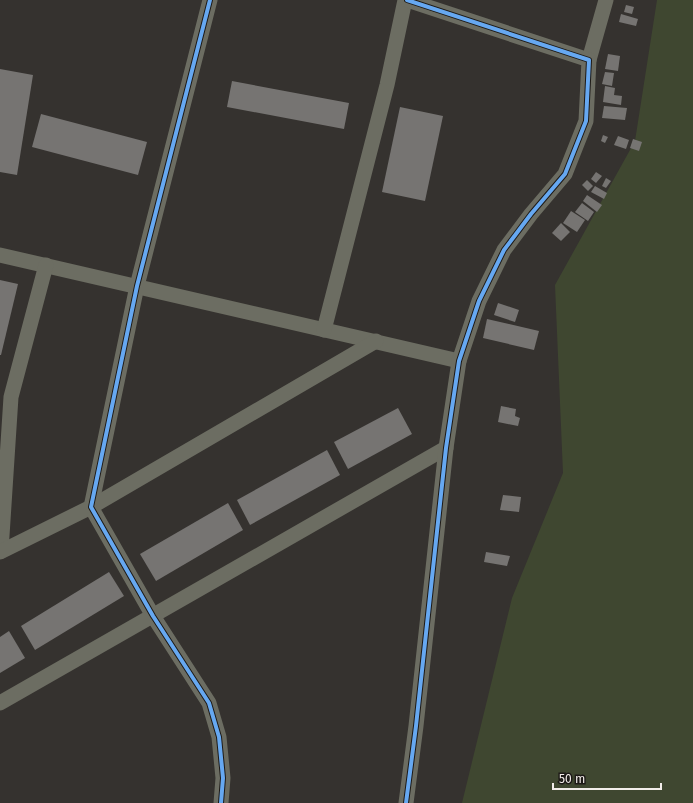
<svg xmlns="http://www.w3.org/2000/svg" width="693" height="803" font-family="'Fira Sans',sans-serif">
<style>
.green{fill:#3f4730}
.building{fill:#767472}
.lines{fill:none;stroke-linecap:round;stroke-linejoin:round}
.minor{stroke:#6c6d62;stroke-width:15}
.cycleway-casing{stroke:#1d1a17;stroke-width:6}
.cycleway{stroke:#66a8f1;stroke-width:4}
</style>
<rect width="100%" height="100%" fill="#35322f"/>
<path class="green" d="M 657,0 L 693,0 L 693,803 L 462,803 L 512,598 L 563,473 L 555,285 L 635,141 Z"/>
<g class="building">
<path d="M 626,5 L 634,7 L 632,14 L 624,12 Z"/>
<path d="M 621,14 L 638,19 L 636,26 L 619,22 Z"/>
<path d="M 608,54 L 620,56 L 618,71 L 605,69 Z"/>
<path d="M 0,69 L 33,75 L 17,175 L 0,172 Z"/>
<path d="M 605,72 L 614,73 L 612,86 L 602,84 Z"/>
<path d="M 232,81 L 349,103 L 344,129 L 227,107 Z"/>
<path d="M 605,86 L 615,88 L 614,95 L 622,96 L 621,105 L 603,102 Z"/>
<path d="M 604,106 L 627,108 L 625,120 L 602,118 Z"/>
<path d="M 400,107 L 443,116 L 425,201 L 382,192 Z"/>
<path d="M 41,114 L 147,142 L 138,175 L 32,147 Z"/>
<path d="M 603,135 L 608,137 L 605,143 L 601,141 Z"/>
<path d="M 618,136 L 629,140 L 626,149 L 614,145 Z"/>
<path d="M 633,139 L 642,142 L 639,151 L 630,148 Z"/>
<path d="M 596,172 L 602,176 L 596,183 L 591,179 Z"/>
<path d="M 606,178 L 611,181 L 606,188 L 602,186 Z"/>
<path d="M 587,180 L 593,186 L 588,191 L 582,185 Z"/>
<path d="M 595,186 L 607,193 L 604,199 L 591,192 Z"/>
<path d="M 587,195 L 602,205 L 597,212 L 583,201 Z"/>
<path d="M 582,203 L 594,212 L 588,221 L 575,212 Z"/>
<path d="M 571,211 L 585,220 L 577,232 L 563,223 Z"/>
<path d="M 561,223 L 570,232 L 561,241 L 552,233 Z"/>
<path d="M 0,280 L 18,284 L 1,355 L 0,355 Z"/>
<path d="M 498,303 L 519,310 L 515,322 L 494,315 Z"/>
<path d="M 487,319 L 539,331 L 534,350 L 483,338 Z"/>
<path d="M 501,406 L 516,409 L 515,416 L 520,418 L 518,426 L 498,422 Z"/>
<path d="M 398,408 L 412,434 L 348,469 L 334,442 Z"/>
<path d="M 327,450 L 340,475 L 250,525 L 237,500 Z"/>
<path d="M 503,495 L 521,497 L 519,512 L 500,510 Z"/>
<path d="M 228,503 L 243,530 L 156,581 L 140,554 Z"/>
<path d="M 486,552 L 510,556 L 507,566 L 484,562 Z"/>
<path d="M 109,572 L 124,596 L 35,650 L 21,626 Z"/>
<path d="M 9,631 L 25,658 L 0,673 L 0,637 Z"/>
</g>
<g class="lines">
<g class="minor">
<path d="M 210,0 L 137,286 L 91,507 L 153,616 L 209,703 L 219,737 L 223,778 L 221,803"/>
<path d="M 589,60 L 606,0"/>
<path d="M 0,255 L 459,361"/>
<path d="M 324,330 L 387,85 L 405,0"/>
<path d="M 1,551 L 11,397 L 46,265"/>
<path d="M 0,552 L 91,507 L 376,341"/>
<path d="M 0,703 L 446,448"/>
<path d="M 406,803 L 416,726 L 446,448 L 459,361 L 479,301 L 504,250 L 531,214 L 565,174 L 586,121 L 589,60 L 407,0"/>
</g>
<g class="cycleway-casing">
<g id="cycleway">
<path d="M 210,0 L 137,286 L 91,507 L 153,616 L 209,703 L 219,737 L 223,778 L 221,803"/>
<path d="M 406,803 L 416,726 L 446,448 L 459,361 L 479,301 L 504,250 L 531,214 L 565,174 L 586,121 L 589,60 L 407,0"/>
</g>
</g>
<use href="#cycleway" class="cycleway"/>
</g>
<path d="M553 783v6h108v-6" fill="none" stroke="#f2edea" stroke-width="2"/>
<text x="559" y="783" font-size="12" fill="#f2edea" stroke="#1d1a17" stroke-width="3" paint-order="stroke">50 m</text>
</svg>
